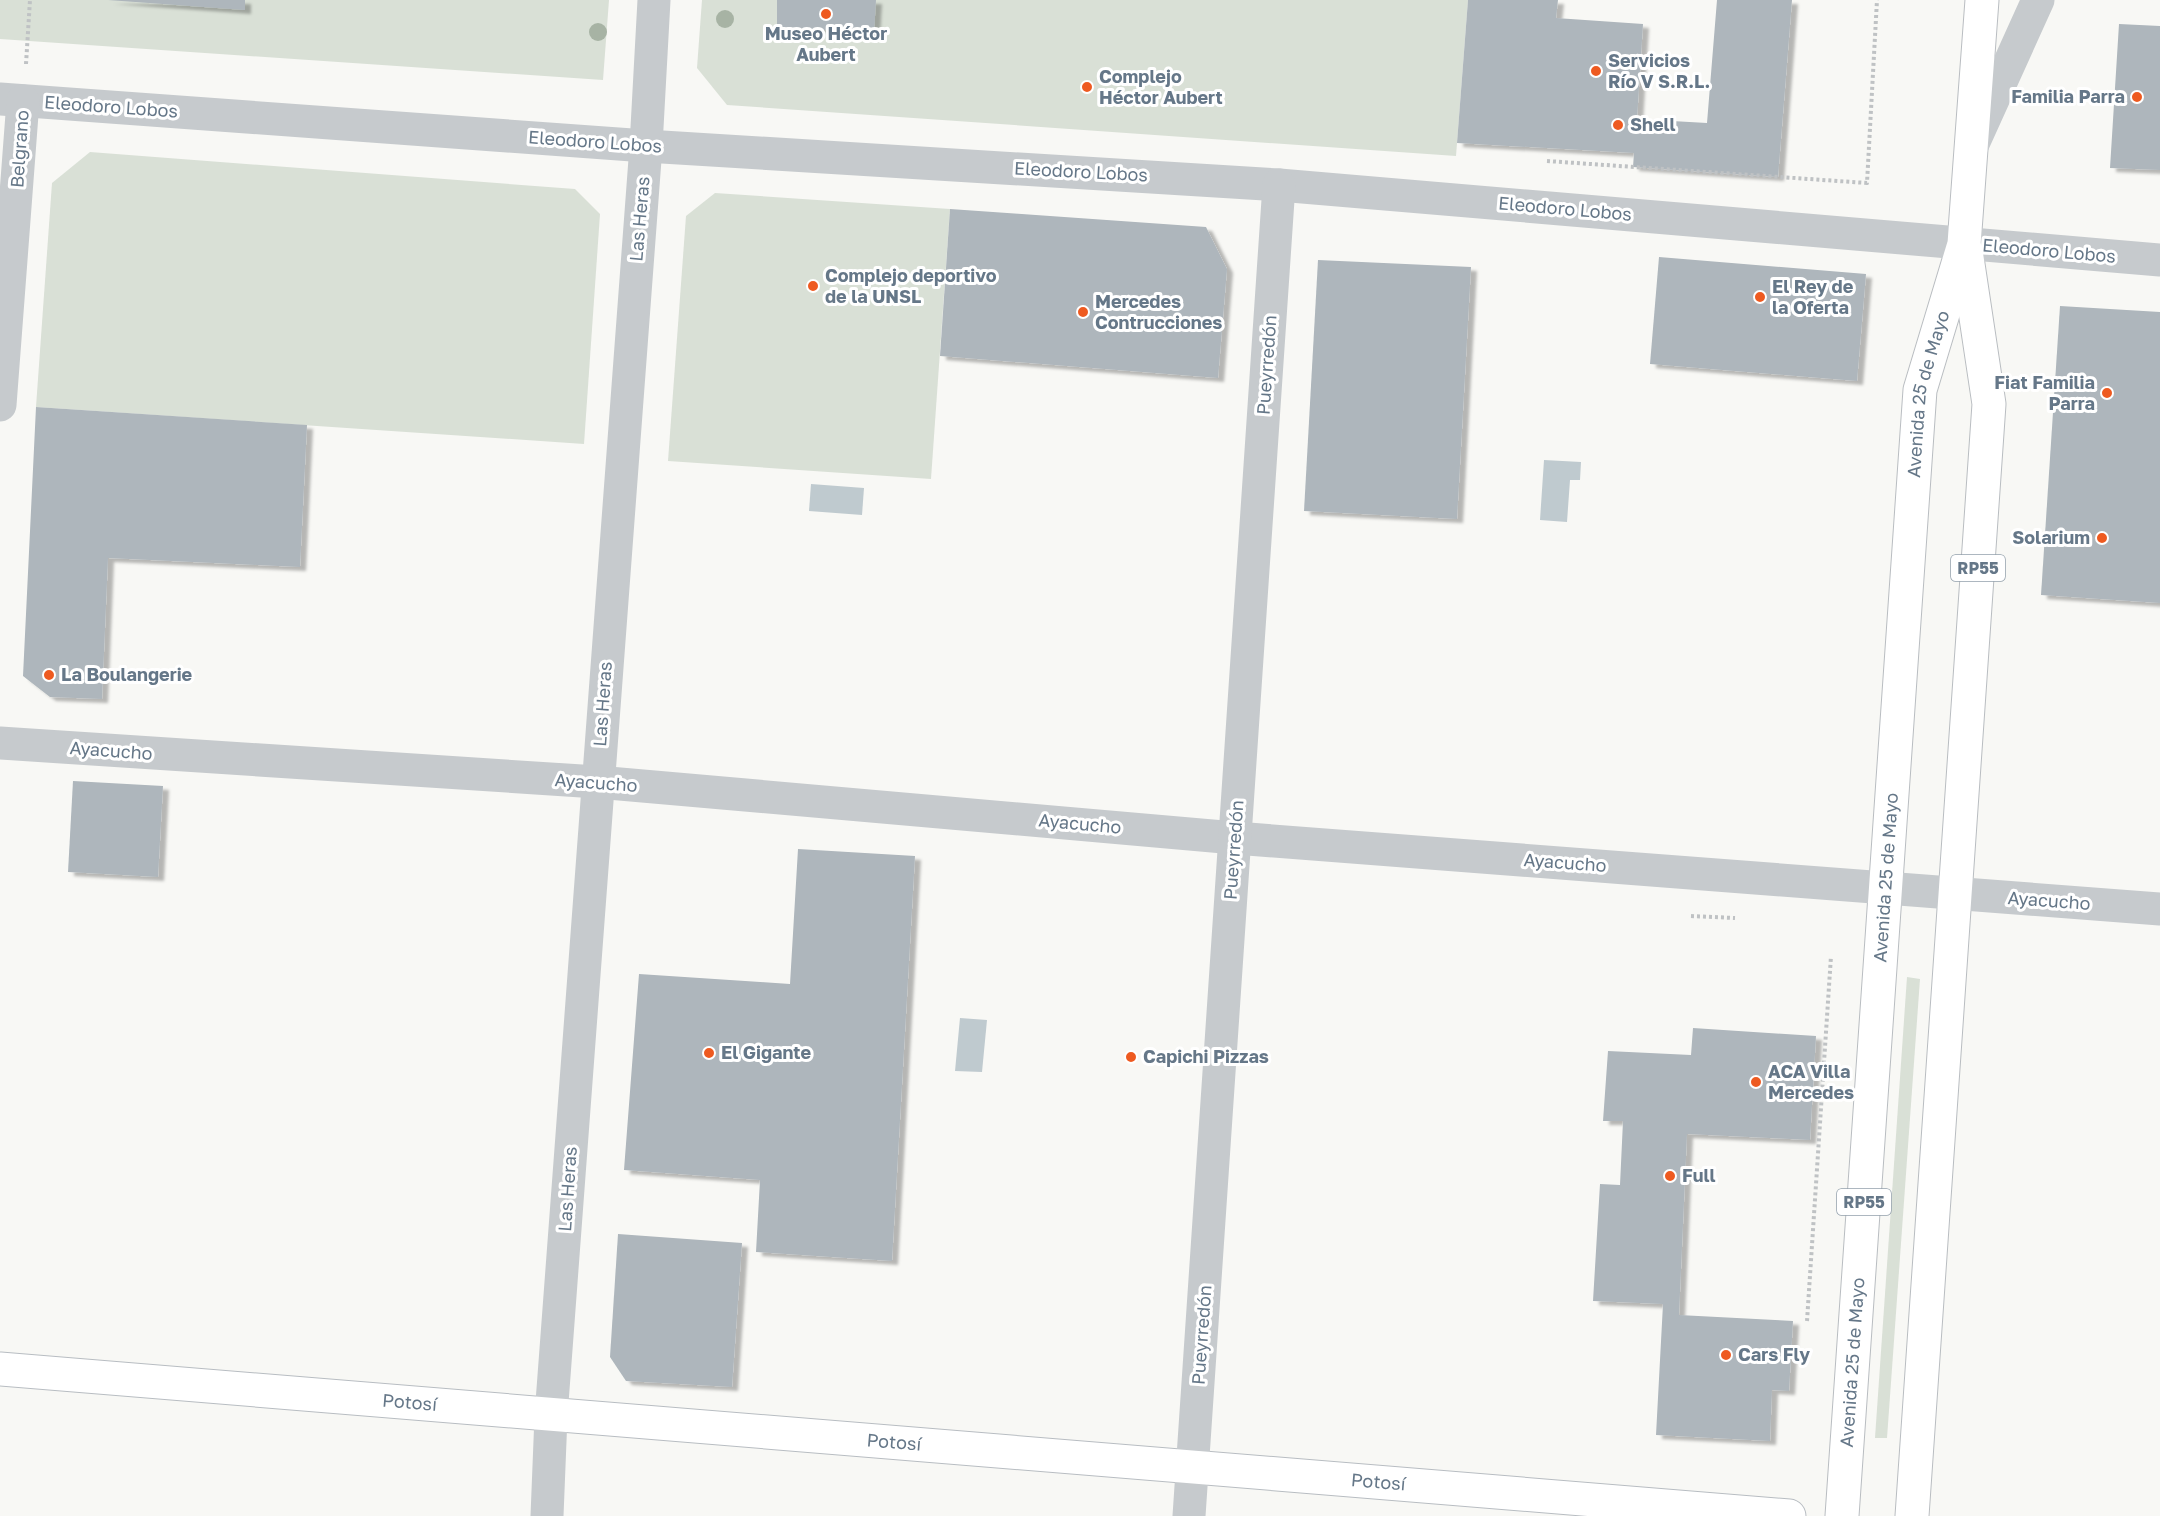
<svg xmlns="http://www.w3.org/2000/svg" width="2160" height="1516" font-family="'Golos Text',sans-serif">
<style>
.green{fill:#d9e0d6}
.water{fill:#bfcacf}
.building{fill:#aeb6bc;filter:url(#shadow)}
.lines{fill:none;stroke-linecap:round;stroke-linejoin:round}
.secondary-casing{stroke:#b8bdc2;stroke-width:35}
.primary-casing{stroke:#b9bdc1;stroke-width:35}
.path{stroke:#bfc2c4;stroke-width:4;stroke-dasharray:3 3;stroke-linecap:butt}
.street{stroke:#c6cacd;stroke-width:33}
.secondary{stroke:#fff;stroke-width:33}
.primary{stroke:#fff;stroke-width:33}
.tree{fill:#a7b3a4}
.poi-dot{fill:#ee5a20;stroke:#fff;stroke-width:2}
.labels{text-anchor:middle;stroke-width:6;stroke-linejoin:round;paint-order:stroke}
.shield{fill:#fff;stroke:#93a0ac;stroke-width:1.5}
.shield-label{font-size:16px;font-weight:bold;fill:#657788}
.poi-label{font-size:18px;font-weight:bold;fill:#657788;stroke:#fff;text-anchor:start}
.street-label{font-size:18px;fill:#657788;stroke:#fff}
</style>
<defs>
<filter id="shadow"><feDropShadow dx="6" dy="4" stdDeviation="1.5" flood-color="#0004"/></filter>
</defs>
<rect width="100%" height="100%" fill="#f8f8f5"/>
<g class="green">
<path d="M 0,0 L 609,0 L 603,80 L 0,39 Z"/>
<path d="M 702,0 L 1468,0 L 1456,156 L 727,105 L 697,68 Z"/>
<path d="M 90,152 L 575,189 L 600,214 L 584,444 L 36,407 L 52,183 Z"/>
<path d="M 715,193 L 950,209 L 931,479 L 668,461 L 686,216 Z"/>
<path d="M 1907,977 L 1920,979 L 1887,1438 L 1875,1438 Z"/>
</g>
<g class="water">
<path d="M 1544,460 L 1581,462 L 1580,480 L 1570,480 L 1567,522 L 1540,520 Z"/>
<path d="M 811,484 L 864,488 L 862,515 L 809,511 Z"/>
<path d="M 960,1018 L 987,1020 L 982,1072 L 955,1071 Z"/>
</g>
<g class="building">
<path d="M 108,0 L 245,0 L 245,10 Z"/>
<path d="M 777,0 L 876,0 L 874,33 L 777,27 Z"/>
<path d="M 1468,0 L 1558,0 L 1556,18 L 1643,24 L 1637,119 L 1707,123 L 1717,0 L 1792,0 L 1778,177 L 1633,167 L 1634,153 L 1457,143 Z"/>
<path d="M 2119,24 L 2160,26 L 2160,170 L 2110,168 Z"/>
<path d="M 950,209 L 1206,227 L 1227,269 L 1218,378 L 940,356 Z"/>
<path d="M 1659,257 L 1866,274 L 1857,381 L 1650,364 Z"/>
<path d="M 1318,260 L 1471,267 L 1457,519 L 1304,511 Z"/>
<path d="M 2060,306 L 2160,312 L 2160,603 L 2041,595 Z"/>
<path d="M 36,407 L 307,425 L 300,567 L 108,558 L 102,699 L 50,697 L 23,676 Z"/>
<path d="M 73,781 L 163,786 L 158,877 L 68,872 Z"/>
<path d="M 798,849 L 915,856 L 892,1261 L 756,1252 L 760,1180 L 624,1170 L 639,974 L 790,984 Z"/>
<path d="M 1693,1028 L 1816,1036 L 1810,1140 L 1687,1134 L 1679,1315 L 1793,1321 L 1789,1391 L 1772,1390 L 1770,1441 L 1656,1435 L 1663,1304 L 1593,1301 L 1600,1184 L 1620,1185 L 1623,1121 L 1603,1121 L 1608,1051 L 1691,1055 Z"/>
<path d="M 618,1234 L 742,1243 L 732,1387 L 626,1381 L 610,1357 Z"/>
</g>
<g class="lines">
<g class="secondary-casing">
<g id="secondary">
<path id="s1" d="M 0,1369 L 1789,1516"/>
</g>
</g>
<g class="primary-casing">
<g id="primary">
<path id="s2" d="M 1842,1516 L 1920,390 L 1964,244 L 1982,0"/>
<path d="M 1912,1516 L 1989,404 L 1966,251"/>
</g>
</g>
<g class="path">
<path d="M 26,64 L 30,0"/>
<path d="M 1547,161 L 1867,183 L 1877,0"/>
<path d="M 1691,916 L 1735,918"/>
<path d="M 1807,1321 L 1831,956"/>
</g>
<g class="street">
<path d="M 0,99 L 646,146 L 1279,185 L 2160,260"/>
<path d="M 1972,146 L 2038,0"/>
<path d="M 0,405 L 23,101"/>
<path d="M 0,743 L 597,782 L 1235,838 L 2160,909"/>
<path d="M 547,1516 L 551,1416 L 646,146 L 654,0"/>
<path d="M 1189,1516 L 1279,185"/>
</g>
<use href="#secondary" class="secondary"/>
<use href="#primary" class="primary"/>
</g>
<g class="tree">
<circle cx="725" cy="19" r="9"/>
<circle cx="598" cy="32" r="9"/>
</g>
<g class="poi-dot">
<circle cx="826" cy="14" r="6"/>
<circle cx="1596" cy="71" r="6"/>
<circle cx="1087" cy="87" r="6"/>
<circle cx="2137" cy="97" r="6"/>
<circle cx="1618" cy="125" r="6"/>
<circle cx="813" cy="286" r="6"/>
<circle cx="1760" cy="297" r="6"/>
<circle cx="1083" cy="312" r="6"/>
<circle cx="2107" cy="393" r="6"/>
<circle cx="2102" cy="538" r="6"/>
<circle cx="49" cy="675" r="6"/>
<circle cx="709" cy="1053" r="6"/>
<circle cx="1131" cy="1057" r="6"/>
<circle cx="1756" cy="1082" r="6"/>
<circle cx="1670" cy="1176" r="6"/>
<circle cx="1726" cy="1355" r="6"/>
</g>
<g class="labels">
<g class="shield">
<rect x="1951" y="555" width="54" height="26" rx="4.5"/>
<rect x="1837" y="1189" width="54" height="26" rx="4.5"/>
</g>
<g class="shield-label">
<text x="1978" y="574">RP55</text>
<text x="1864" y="1208">RP55</text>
</g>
<g class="poi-label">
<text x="826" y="40" text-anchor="middle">Museo Héctor<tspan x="826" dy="21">Aubert</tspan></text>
<text x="1608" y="67">Servicios<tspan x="1608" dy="21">Río V S.R.L.</tspan></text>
<text x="1099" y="83">Complejo<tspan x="1099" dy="21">Héctor Aubert</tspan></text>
<text x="2125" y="103" text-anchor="end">Familia Parra</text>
<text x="1630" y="131">Shell</text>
<text x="825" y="282">Complejo deportivo<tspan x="825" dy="21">de la UNSL</tspan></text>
<text x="1772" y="293">El Rey de<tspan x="1772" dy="21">la Oferta</tspan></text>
<text x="1095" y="308">Mercedes<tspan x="1095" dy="21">Contrucciones</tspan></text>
<text x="2095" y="389" text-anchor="end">Fiat Familia<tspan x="2095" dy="21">Parra</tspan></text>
<text x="2090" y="544" text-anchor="end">Solarium</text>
<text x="61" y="681">La Boulangerie</text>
<text x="721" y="1059">El Gigante</text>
<text x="1143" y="1063">Capichi Pizzas</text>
<text x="1768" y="1078">ACA Villa<tspan x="1768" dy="21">Mercedes</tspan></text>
<text x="1682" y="1182">Full</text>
<text x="1738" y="1361">Cars Fly</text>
</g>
<g class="street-label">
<text transform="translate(111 107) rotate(4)" y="6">Eleodoro Lobos</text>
<text transform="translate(595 142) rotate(4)" y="6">Eleodoro Lobos</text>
<text transform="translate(20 149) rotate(-86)" y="6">Belgrano</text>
<text transform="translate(1081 172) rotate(3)" y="6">Eleodoro Lobos</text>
<text transform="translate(1565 209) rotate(5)" y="6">Eleodoro Lobos</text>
<text transform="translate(640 219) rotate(-85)" y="6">Las Heras</text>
<text transform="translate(2049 251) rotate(5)" y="6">Eleodoro Lobos</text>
<text transform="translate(1267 365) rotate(-86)" y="6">Pueyrredón</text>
<text dy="6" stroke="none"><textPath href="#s2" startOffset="1126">Avenida 25 de Mayo</textPath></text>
<text transform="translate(603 704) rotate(-86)" y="6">Las Heras</text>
<text transform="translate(111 751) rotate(4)" y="6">Ayacucho</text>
<text transform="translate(596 783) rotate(4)" y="6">Ayacucho</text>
<text transform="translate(1080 824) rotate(5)" y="6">Ayacucho</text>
<text transform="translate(1234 850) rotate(-86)" y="6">Pueyrredón</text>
<text transform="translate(1565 863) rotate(4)" y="6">Ayacucho</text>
<text dy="6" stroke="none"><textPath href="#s2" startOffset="640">Avenida 25 de Mayo</textPath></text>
<text transform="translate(2049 901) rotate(4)" y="6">Ayacucho</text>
<text transform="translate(568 1189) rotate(-86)" y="6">Las Heras</text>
<text transform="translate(1202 1335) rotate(-86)" y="6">Pueyrredón</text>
<text dy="6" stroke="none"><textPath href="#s2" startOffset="154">Avenida 25 de Mayo</textPath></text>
<text dy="6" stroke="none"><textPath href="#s1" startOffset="411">Potosí</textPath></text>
<text dy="6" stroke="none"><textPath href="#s1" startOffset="897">Potosí</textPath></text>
<text dy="6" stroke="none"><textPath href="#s1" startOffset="1383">Potosí</textPath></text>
</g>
</g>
</svg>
